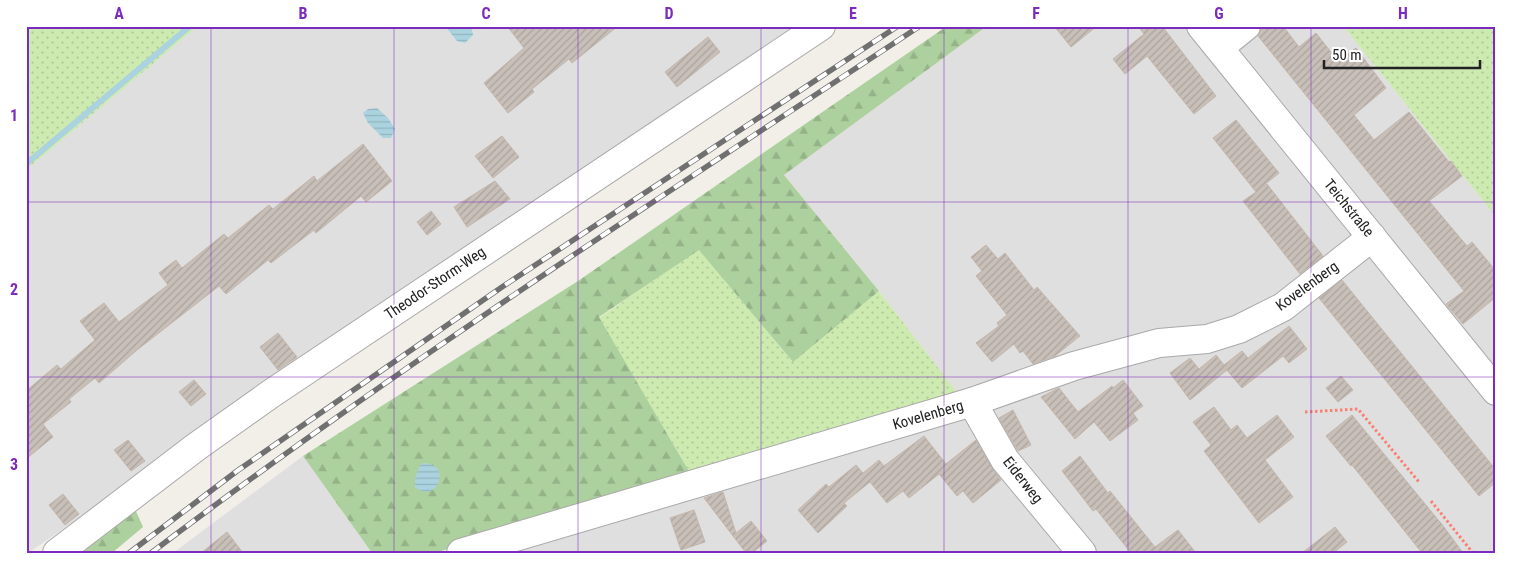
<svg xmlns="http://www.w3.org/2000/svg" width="1522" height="579" font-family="'Roboto Condensed',sans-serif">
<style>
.residential{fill:#e0dfdf}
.grass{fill:url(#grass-dots)}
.forest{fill:url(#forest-firs)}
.water{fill:url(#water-rules)}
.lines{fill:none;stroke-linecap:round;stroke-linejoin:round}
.stream{stroke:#aad3df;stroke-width:6}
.building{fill:url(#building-hatch);stroke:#c4b6ab}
.minor-casing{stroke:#a9a9a9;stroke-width:30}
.path{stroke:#fa8072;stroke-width:3;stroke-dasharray:2.5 2.5;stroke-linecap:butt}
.minor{stroke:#fff;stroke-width:28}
.rail-casing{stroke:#707070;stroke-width:5.5}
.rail{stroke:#fff;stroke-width:4;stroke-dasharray:11;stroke-linecap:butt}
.grid{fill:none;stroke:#7b2cbf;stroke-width:1;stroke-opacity:0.55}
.labels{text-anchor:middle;stroke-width:4;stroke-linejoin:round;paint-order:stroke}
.street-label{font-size:15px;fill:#222;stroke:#fff}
.neatline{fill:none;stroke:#7b2cbf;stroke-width:2}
.grid-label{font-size:16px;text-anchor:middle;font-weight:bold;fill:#7b2cbf}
</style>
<defs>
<pattern id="grass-dots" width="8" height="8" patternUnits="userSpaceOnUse" patternTransform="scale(1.25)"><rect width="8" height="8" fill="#cdebb0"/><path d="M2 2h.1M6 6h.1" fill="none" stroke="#b0c997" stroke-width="1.8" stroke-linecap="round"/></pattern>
<pattern id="forest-firs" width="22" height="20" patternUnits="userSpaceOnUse" patternTransform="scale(1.25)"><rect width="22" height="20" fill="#add19e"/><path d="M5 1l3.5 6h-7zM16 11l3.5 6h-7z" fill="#95b388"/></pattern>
<pattern id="water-rules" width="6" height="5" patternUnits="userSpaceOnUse" patternTransform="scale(1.25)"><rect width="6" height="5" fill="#aad3df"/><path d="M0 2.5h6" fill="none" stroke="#92b5bf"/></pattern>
<pattern id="building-hatch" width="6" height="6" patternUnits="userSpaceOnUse" patternTransform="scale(1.25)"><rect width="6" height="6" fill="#c7bfb8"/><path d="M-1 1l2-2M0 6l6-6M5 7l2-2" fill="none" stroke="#aba49e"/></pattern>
</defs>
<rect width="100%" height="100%" fill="#f2efe9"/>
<g class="residential">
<path d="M 26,26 L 801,26 L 520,216 L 28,553 L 26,553 Z"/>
<path d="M 987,26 L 1343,26 L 1496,217 L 1496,553 L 501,553 L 970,410 L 879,291 L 784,175 Z"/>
<path d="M 303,456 L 372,553 L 173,553 Z"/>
</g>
<g class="grass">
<path d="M 26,26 L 198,26 L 26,170 Z"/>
<path d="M 1343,26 L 1496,26 L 1496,217 Z"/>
<path d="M 699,249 L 792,361 L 879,291 L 959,395 L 690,473 L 599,318 Z"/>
</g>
<g class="forest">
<path d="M 947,26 L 987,26 L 784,175 L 879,291 L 793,362 L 699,250 L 599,317 L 690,473 L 435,553 L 372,553 L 303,456 L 578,281 Z"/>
<path d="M 135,509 L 143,527 L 112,553 L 71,553 Z"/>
</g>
<g class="water">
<path d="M 445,26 L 469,26 L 472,30 L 473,35 L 465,43 L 457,41 Z"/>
<path d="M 377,108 L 388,118 L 395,129 L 391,138 L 383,138 L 368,123 L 363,113 L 368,109 Z"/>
<path d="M 425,463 C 453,466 436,505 415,487 L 415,479 L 420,465 Z"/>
</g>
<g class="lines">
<path class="stream" d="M 26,164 L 190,26"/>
</g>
<g class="building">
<path d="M 507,26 L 618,26 L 572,63 L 569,59 L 532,89 L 534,92 L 508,113 L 484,83 L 524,48 Z"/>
<path d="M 1054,26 L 1097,26 L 1071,47 Z"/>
<path d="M 1138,26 L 1162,26 L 1216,96 L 1194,114 L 1147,56 L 1125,74 L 1113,59 L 1144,34 Z"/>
<path d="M 1261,26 L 1283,26 L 1299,47 L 1316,33 L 1338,61 L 1356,48 L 1386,88 L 1354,115 L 1374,140 L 1409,112 L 1449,162 L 1451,161 L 1462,176 L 1429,201 L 1467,246 L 1472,242 L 1496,271 L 1496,297 L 1463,324 L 1446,304 L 1464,291 L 1258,36 L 1260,32 Z"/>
<path d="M 708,37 L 720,52 L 677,87 L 665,72 Z"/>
<path d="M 1236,120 L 1279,173 L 1263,186 L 1267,184 L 1323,256 L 1300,274 L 1243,201 L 1256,192 L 1213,138 Z"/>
<path d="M 502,136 L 519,157 L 493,178 L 475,156 Z"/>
<path d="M 363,144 L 392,181 L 366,202 L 361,196 L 316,233 L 314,230 L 271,263 L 268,260 L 226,294 L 219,286 L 137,350 L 99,383 L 95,378 L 69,399 L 71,402 L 43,424 L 53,437 L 26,459 L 26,391 L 57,365 L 61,369 L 95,340 L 80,321 L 104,303 L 119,322 L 168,285 L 159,273 L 176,260 L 182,268 L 224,234 L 228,238 L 269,205 L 273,209 L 314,176 L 317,181 Z"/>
<path d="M 495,181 L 510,199 L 467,227 L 454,207 Z"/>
<path d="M 431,211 L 441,224 L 427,235 L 417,222 Z"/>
<path d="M 986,245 L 998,259 L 1005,253 L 1034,290 L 1037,287 L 1080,336 L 1055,356 L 1033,364 L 1023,351 L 1020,353 L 1014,344 L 992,362 L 976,343 L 999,326 L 997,323 L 1007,315 L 976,276 L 982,271 L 971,257 Z"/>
<path d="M 1342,280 L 1496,470 L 1496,482 L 1479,496 L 1319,298 Z"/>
<path d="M 1289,326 L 1307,349 L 1289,363 L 1283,356 L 1242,388 L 1225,368 L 1227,370 L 1190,400 L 1170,373 L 1190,358 L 1199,369 L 1216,355 L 1224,365 L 1242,351 L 1248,358 Z"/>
<path d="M 278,333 L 297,357 L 278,370 L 260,347 Z"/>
<path d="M 1341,376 L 1353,390 L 1338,402 L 1326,388 Z"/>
<path d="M 194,380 L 206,394 L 191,406 L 179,392 Z"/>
<path d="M 1123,380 L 1143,406 L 1133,413 L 1138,420 L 1110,441 L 1094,422 L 1075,439 L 1041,397 L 1059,388 L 1078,412 L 1112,386 L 1113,388 Z"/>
<path d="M 1214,407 L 1231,430 L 1237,425 L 1247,438 L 1277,415 L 1294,437 L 1265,460 L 1293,497 L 1259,523 L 1204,451 L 1211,445 L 1193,422 Z"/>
<path d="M 1013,410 L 1031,445 L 1018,451 L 999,418 Z"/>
<path d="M 1352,415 L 1444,527 L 1463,553 L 1422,553 L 1352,465 L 1351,466 L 1326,436 Z"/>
<path d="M 924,436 L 946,464 L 976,440 L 992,468 L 1001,480 L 973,503 L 963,491 L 957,496 L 939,474 L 909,498 L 903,491 L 887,503 L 870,482 L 844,503 L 847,506 L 818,533 L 798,510 L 826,484 L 829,487 L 856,465 L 863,473 L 879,460 L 884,466 Z"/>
<path d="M 128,440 L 145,461 L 131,471 L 114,450 Z"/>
<path d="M 1080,456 L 1108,493 L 1110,491 L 1155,547 L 1178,530 L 1196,553 L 1131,553 L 1096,509 L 1093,511 L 1062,471 Z"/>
<path d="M 723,492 L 736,533 L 751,521 L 767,541 L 752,553 L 746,553 L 704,498 Z"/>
<path d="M 63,494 L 79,514 L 65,525 L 49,505 Z"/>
<path d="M 694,510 L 705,542 L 681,550 L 670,518 Z"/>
<path d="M 1335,527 L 1347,542 L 1333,553 L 1302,553 Z"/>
<path d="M 227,532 L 243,553 L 201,553 Z"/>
</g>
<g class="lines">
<g class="minor-casing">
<g id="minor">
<path d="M 1201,26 L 1496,391"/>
<path d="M 1219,48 L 1246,26"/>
<path d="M 972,402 L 1005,460 L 1082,553"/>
<path d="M 57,553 L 196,447 L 272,393 L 821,26"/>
<path d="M 461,553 L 972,402 L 1074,366 L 1159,343 L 1207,339 L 1239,329 L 1283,307 L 1372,237"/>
</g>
</g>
<g class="path">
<path d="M 1305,412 L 1358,409 L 1419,482"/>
<path d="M 1431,501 L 1473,553"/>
</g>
<use href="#minor" class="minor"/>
<g class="rail-casing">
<g id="rail">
<path d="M 129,553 L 237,471 L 502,287 L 898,26"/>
<path d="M 151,553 C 399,365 661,197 920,26"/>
</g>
</g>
<use href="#rail" class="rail"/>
</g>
<path class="grid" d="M 211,26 L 211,553M 394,26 L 394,553M 578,26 L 578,553M 761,26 L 761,553M 944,26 L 944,553M 1128,26 L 1128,553M 1311,26 L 1311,553M 26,202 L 1496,202M 26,377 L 1496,377"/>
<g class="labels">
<g class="street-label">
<text transform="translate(1349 208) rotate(51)" y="5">Teichstraße</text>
<text transform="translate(435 283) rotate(-34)" y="5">Theodor-Storm-Weg</text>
<text transform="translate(1307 286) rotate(-36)" y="5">Kovelenberg</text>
<text transform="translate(928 415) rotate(-16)" y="5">Kovelenberg</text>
<text transform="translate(1023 480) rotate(52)" y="5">Eiderweg</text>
</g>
</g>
<rect width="1522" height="579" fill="none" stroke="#ffffff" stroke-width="55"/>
<path d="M1324 60v8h156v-8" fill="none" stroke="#222222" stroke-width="2.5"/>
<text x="1332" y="60" font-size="15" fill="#222222" stroke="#ffffff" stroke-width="4" paint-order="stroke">50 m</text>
<rect x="28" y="28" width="1466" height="524" class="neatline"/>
<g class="grid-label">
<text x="119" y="19">A</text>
<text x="303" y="19">B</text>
<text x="486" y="19">C</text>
<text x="669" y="19">D</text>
<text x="853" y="19">E</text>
<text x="1036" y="19">F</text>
<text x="1219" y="19">G</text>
<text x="1403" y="19">H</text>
<text x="14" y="121">1</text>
<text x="14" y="295">2</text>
<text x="14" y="470">3</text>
</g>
</svg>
